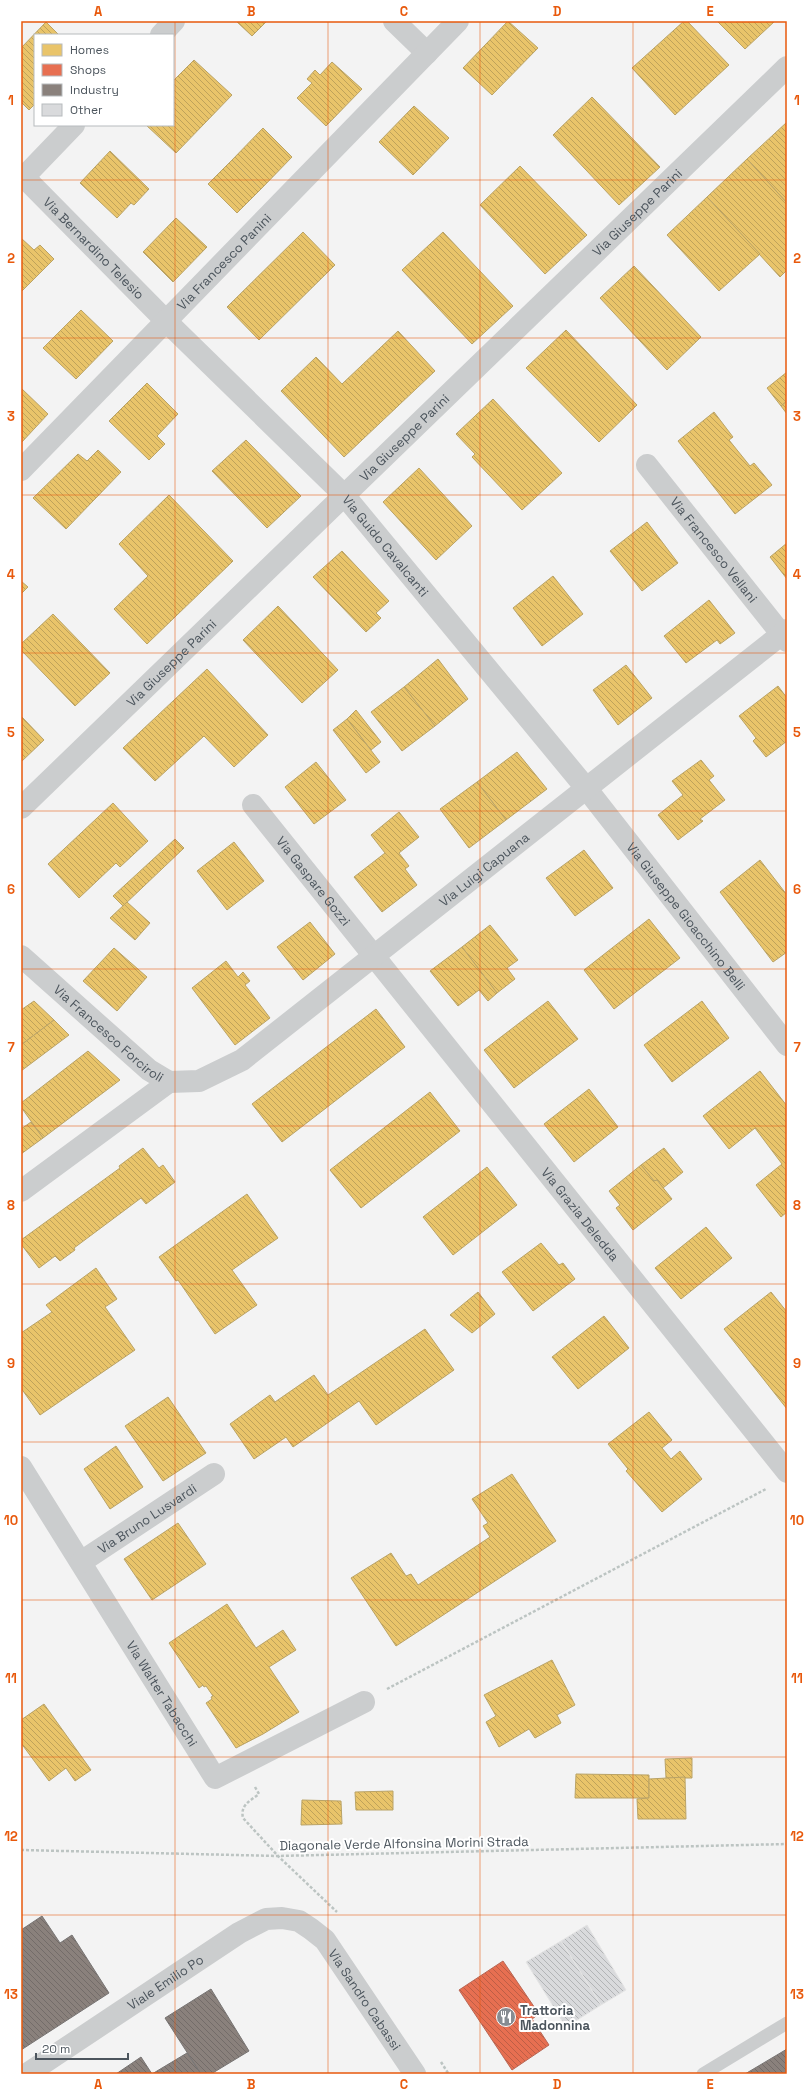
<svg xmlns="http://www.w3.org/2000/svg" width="808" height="2095" font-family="'Space Grotesk',sans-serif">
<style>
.homes{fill:url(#homes-back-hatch);stroke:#baa366}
.shops{fill:url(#shops-back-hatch);stroke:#b86755}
.industry{fill:url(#industry-back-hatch);stroke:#777473}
.building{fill:url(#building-back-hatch);stroke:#e5e5e5}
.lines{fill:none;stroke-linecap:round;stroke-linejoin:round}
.path{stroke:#bcc4c2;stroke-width:2.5;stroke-dasharray:3 2;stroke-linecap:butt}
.service{stroke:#cbcdce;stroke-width:13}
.minor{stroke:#cbcdce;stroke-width:22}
.grid{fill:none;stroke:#e8590c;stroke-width:1;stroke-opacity:0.55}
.labels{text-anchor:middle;stroke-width:4;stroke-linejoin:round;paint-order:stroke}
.street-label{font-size:13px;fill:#4c555d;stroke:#fff}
.poi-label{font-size:13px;font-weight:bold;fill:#4c555d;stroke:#fff;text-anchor:start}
.neatline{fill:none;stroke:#e8590c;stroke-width:1.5}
.grid-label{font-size:13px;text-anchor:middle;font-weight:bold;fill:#e8590c}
</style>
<defs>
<pattern id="homes-back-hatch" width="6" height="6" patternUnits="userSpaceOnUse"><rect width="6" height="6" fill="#e9c46a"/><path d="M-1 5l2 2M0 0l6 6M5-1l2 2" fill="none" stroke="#bfa25a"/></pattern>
<pattern id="shops-back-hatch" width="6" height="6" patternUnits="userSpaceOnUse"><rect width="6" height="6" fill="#e76f51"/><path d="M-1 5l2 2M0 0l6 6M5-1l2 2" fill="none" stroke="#bd5e46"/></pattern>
<pattern id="industry-back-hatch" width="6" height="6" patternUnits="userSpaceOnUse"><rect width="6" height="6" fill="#8a817c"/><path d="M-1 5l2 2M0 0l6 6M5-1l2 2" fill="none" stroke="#736c69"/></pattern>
<pattern id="building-back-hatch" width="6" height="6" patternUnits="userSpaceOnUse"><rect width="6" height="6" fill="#d9dadc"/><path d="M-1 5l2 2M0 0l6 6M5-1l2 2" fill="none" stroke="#b2b4b6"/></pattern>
</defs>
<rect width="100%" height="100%" fill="#f3f3f3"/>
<g class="homes">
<path d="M 236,21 L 267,21 L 252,36 Z"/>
<path d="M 508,21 L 538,48 L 492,95 L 463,68 Z"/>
<path d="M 684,21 L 687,21 L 729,65 L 675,115 L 632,68 Z"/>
<path d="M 717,21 L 775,21 L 745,49 Z"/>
<path d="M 46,22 L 59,35 L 35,35 L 35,104 L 29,110 L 21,102 L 21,48 Z"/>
<path d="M 194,60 L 232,95 L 176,153 L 146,125 L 173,125 L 173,81 Z"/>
<path d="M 332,62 L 362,89 L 326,126 L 297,98 L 312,83 L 307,79 L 315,70 L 320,75 Z"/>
<path d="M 592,97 L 660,167 L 619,205 L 553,135 Z"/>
<path d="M 414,106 L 449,138 L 413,175 L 379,142 Z"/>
<path d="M 787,122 L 787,203 L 747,159 Z"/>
<path d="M 263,128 L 292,157 L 261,189 L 232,160 Z"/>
<path d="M 110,151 L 149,189 L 134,205 L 131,203 L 117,218 L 80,183 Z"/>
<path d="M 747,159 L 787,203 L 787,270 L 780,277 L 707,197 Z"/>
<path d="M 232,160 L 261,189 L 237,213 L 208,184 Z"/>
<path d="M 520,166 L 587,235 L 545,274 L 480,205 Z"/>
<path d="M 707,197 L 760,254 L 719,291 L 667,235 Z"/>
<path d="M 176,218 L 207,247 L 173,282 L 143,252 Z"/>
<path d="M 303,232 L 335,265 L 259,340 L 227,307 Z"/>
<path d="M 443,232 L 513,306 L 472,344 L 402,270 Z"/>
<path d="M 21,238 L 34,250 L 40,245 L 54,259 L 21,292 Z"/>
<path d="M 634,266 L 701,337 L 667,370 L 600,298 Z"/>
<path d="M 81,310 L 113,341 L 76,379 L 43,348 Z"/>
<path d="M 566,330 L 637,405 L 599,442 L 526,368 Z"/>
<path d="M 398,331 L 435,371 L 344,457 L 281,391 L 316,357 L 342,384 Z"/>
<path d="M 787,372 L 787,401 L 781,406 L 767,388 Z"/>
<path d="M 147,383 L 178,414 L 157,436 L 165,444 L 149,460 L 109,421 Z"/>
<path d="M 21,388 L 48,414 L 21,443 Z"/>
<path d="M 493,399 L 562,473 L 522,510 L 472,457 L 475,454 L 456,434 Z"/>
<path d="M 787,401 L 787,414 L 781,406 Z"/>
<path d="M 714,412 L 733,437 L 729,440 L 750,466 L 754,463 L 772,485 L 735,514 L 678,441 Z"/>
<path d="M 246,440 L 301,496 L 267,528 L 212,471 Z"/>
<path d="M 98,450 L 121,472 L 66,529 L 33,498 L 78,454 L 87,461 Z"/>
<path d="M 419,468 L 472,526 L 436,560 L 383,502 Z"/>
<path d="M 169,495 L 233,561 L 147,644 L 114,609 L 148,576 L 119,544 Z"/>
<path d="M 647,522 L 678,563 L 642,591 L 610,551 Z"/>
<path d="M 787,543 L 787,579 L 770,557 Z"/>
<path d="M 342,551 L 389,601 L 376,613 L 381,618 L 366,632 L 313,577 Z"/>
<path d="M 553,576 L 583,614 L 542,646 L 513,608 Z"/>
<path d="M 21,581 L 28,587 L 21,594 Z"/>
<path d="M 709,600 L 735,633 L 720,644 L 717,640 L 686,663 L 664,636 Z"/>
<path d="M 278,606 L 338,670 L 302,703 L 243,640 Z"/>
<path d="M 53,614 L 110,673 L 75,706 L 21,650 L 21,644 Z"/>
<path d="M 438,659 L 468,699 L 435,726 L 404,687 Z"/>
<path d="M 626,665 L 652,698 L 618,725 L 593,690 Z"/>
<path d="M 207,669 L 268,735 L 234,767 L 204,736 L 155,781 L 123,748 Z"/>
<path d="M 778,686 L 787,698 L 787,741 L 766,757 L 753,741 L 756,738 L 739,716 Z"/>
<path d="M 404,687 L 435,726 L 402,751 L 371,712 Z"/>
<path d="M 356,710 L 381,742 L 371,750 L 347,719 Z"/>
<path d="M 21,716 L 44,740 L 21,762 Z"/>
<path d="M 347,719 L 380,762 L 366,773 L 333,730 Z"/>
<path d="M 517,752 L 547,789 L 506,820 L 477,782 Z"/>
<path d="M 701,760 L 714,776 L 709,780 L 725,800 L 700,819 L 703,821 L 678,840 L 658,815 L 683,795 L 672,781 Z"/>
<path d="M 316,762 L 346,800 L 314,824 L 285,787 Z"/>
<path d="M 477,782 L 506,820 L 469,848 L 440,809 Z"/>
<path d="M 113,803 L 148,841 L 120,867 L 116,863 L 79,898 L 48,864 Z"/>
<path d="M 399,812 L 419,837 L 399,853 L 409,866 L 405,869 L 417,885 L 382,912 L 354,877 L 385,853 L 371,835 Z"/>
<path d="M 175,839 L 184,848 L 123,906 L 113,896 Z"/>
<path d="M 234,842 L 264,881 L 227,910 L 197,871 Z"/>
<path d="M 584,850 L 613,888 L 575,916 L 546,878 Z"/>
<path d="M 760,860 L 787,895 L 787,952 L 773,962 L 720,892 Z"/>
<path d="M 127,902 L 150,923 L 135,940 L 110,918 Z"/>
<path d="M 649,919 L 680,958 L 614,1009 L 584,970 Z"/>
<path d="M 310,922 L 335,954 L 303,980 L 277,947 Z"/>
<path d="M 490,925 L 518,960 L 507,968 L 515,979 L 497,993 L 462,947 Z"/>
<path d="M 462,947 L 497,993 L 488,1001 L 479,990 L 458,1006 L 430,971 Z"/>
<path d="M 114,948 L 147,977 L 117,1011 L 83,981 Z"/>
<path d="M 226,961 L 238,977 L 243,972 L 250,981 L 245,985 L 270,1018 L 235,1045 L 192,988 Z"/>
<path d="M 34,1001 L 54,1020 L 21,1045 L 21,1010 Z"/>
<path d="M 548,1001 L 578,1039 L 514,1088 L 484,1050 Z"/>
<path d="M 702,1001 L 729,1038 L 672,1082 L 644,1045 Z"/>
<path d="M 376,1009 L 405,1047 L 282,1142 L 252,1104 Z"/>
<path d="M 54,1020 L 69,1035 L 21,1071 L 21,1045 Z"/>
<path d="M 88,1051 L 120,1080 L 43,1138 L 21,1107 L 21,1103 Z"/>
<path d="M 760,1071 L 787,1106 L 787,1212 L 781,1217 L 756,1185 L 782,1164 L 755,1128 L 729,1149 L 703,1116 Z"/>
<path d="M 589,1089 L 618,1127 L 574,1162 L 544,1124 Z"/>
<path d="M 430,1092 L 460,1131 L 361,1208 L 330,1170 Z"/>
<path d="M 31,1122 L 43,1138 L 21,1154 L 21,1129 Z"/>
<path d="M 143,1148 L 159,1168 L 163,1165 L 175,1182 L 146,1204 L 141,1198 L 74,1248 L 75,1250 L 60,1261 L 55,1256 L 39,1268 L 21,1244 L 21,1240 L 120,1168 L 119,1166 Z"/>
<path d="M 664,1148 L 683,1172 L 663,1188 L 657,1180 L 654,1181 L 641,1165 Z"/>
<path d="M 641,1165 L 654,1181 L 657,1180 L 672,1199 L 633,1230 L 616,1208 L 620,1205 L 609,1191 Z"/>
<path d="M 487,1167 L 517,1205 L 453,1255 L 423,1217 Z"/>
<path d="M 247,1194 L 278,1238 L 232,1270 L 257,1305 L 215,1334 L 178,1280 L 176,1281 L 159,1257 Z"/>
<path d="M 706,1227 L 732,1258 L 681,1299 L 655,1268 Z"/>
<path d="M 541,1243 L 559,1265 L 563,1263 L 575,1279 L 533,1311 L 502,1272 Z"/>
<path d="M 96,1268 L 117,1299 L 105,1307 L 135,1350 L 40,1415 L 21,1388 L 21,1333 L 52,1312 L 46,1305 Z"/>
<path d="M 478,1292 L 495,1314 L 472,1333 L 450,1315 Z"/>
<path d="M 771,1292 L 787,1312 L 787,1409 L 724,1329 Z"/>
<path d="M 604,1316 L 629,1348 L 578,1389 L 552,1357 Z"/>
<path d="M 425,1329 L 454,1370 L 376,1425 L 359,1401 L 293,1447 L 286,1437 L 254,1459 L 230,1424 L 270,1395 L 275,1402 L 314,1375 L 328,1395 Z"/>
<path d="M 168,1397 L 206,1453 L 163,1481 L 125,1426 Z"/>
<path d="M 649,1412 L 672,1440 L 662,1448 L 671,1459 L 680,1451 L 702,1479 L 662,1512 L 626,1471 L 628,1469 L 608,1444 Z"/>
<path d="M 116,1446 L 143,1487 L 110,1509 L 84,1469 Z"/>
<path d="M 512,1474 L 556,1541 L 396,1646 L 351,1578 L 391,1553 L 406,1576 L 411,1574 L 418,1585 L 490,1537 L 483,1526 L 488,1523 L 472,1499 Z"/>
<path d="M 178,1523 L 206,1564 L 152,1600 L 124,1559 Z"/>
<path d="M 227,1604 L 256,1648 L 283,1630 L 296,1650 L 269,1667 L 299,1712 L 263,1734 L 236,1748 L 206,1703 L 212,1699 L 211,1697 L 213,1696 L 206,1686 L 204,1687 L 203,1685 L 199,1688 L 169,1643 Z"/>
<path d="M 552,1660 L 575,1705 L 557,1715 L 561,1723 L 535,1738 L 529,1729 L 499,1747 L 486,1722 L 496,1716 L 484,1695 Z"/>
<path d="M 44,1704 L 91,1770 L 75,1781 L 66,1768 L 49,1781 L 21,1743 L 21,1720 Z"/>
<path d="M 692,1758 L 692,1778 L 666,1778 L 665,1759 Z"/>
<path d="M 576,1774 L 649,1775 L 649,1798 L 575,1798 Z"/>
<path d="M 685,1777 L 686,1819 L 638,1819 L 637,1799 L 649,1798 L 649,1779 Z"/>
<path d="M 393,1791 L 393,1810 L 356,1810 L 355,1792 Z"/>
<path d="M 302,1800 L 341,1801 L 342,1824 L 301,1825 Z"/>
</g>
<path class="shops" d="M 503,1961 L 539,2014 L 532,2019 L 549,2045 L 512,2070 L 459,1990 Z"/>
<g class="industry">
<path d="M 42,1916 L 60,1943 L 72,1935 L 109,1993 L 21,2050 L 21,1930 Z"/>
<path d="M 211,1989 L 249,2051 L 211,2074 L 201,2074 L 165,2018 Z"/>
<path d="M 787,2049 L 787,2074 L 745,2074 Z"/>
<path d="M 187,2053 L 201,2074 L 116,2074 L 141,2057 L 152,2074 Z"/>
</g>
<g class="building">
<path d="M 587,1925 L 626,1990 L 601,2005 L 561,1941 Z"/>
<path d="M 561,1941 L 601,2005 L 566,2027 L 526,1962 Z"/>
</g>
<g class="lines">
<g class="path">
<path d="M 387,1689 L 766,1489"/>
<path d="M 255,1787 L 259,1794 C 250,1801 240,1805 243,1818 L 278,1856 L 337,1912"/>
<path d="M 21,1850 L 278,1856 L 787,1844"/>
<path d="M 441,2062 L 448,2073 L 445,2074"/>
</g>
<path class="service" d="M 703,2074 L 787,2023"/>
<g class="minor">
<path d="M 394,21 L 427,53"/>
<path d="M 161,35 L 174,21"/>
<path id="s1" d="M 21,174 L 167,322 L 344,495 L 586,788 L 787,1045"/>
<path d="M 24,177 L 74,125"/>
<path id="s2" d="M 647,465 L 787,641"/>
<path id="s3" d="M 21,470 L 458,21"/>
<path id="s4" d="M 253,805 L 787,1472"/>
<path id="s5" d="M 21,808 L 787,67"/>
<path id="s6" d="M 21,956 L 149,1070 L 169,1082 L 21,1191"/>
<path id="s7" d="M 169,1082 L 199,1081 L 242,1060 L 787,630"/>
<path id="s8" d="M 21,1467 L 215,1778 L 364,1702"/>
<path id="s9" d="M 81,1562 L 214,1474"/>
<path id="s10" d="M 27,2074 L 239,1933 L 266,1919 L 282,1918 L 299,1921 L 311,1929 L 325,1940 L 415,2074"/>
</g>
</g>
<path class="grid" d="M 175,21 L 175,2074M 328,21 L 328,2074M 480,21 L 480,2074M 633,21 L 633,2074M 21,180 L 787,180M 21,338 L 787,338M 21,495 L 787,495M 21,653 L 787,653M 21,811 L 787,811M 21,969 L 787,969M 21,1126 L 787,1126M 21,1284 L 787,1284M 21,1442 L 787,1442M 21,1600 L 787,1600M 21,1757 L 787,1757M 21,1915 L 787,1915"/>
<defs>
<g id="restaurant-disc" transform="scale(1)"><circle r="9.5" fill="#868c92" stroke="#fff"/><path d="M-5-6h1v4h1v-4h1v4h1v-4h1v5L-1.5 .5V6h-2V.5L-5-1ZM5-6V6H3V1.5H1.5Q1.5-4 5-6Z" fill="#fff"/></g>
</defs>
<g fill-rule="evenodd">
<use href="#restaurant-disc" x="506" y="2017"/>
</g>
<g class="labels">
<g class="street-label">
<text dy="5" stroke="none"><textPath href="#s5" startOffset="857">Via Giuseppe Parini</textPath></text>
<text dy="5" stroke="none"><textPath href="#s1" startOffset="104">Via Bernardino Telesio</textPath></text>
<text dy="5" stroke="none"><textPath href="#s3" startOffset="291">Via Francesco Panini</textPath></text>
<text dy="5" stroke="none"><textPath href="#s5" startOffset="533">Via Giuseppe Parini</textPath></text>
<text dy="5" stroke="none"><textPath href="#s1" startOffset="521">Via Guido Cavalcanti</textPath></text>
<text dy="5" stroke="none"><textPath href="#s2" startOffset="108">Via Francesco Vellani</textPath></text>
<text dy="5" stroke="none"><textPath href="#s5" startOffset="209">Via Giuseppe Parini</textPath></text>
<text dy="5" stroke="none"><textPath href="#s7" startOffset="386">Via Luigi Capuana</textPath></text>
<text dy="5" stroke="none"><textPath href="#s4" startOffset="97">Via Gaspare Gozzi</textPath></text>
<text dy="5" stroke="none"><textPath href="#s1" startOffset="998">Via Giuseppe Gioacchino Belli</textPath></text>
<text dy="5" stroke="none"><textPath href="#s6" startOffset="117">Via Francesco Forciroli</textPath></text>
<text dy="5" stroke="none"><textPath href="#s4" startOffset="524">Via Grazia Deledda</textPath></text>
<text dy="5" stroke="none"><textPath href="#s9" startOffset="79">Via Bruno Lusvardi</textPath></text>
<text dy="5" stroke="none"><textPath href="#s8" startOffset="267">Via Walter Tabacchi</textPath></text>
<text transform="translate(404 1843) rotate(-1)" y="5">Diagonale Verde Alfonsina Morini Strada</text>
<text dy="5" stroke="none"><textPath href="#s10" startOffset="166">Viale Emilio Po</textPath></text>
<text dy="5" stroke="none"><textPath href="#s10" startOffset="422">Via Sandro Cabassi</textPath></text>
</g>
<g class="poi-label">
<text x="520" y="2015">Trattoria<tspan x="520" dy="15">Madonnina</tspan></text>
</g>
</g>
<rect width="808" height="2095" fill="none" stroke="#ffffff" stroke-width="44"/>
<rect x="34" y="34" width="140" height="92" fill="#ffffff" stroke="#b7bbbe"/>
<rect x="42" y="44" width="20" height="12" fill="#e9c46a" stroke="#b7bbbe"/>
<text x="70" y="54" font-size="12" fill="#4c555d">Homes</text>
<rect x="42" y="64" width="20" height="12" fill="#e76f51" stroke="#b7bbbe"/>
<text x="70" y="74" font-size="12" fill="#4c555d">Shops</text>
<rect x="42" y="84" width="20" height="12" fill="#8a817c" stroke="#b7bbbe"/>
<text x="70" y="94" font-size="12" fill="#4c555d">Industry</text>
<rect x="42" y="104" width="20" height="12" fill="#d9dadc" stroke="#b7bbbe"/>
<text x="70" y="114" font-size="12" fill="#4c555d">Other</text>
<path d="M36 2053v6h92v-6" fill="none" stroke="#4c555d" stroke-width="2"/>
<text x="42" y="2053" font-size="12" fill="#4c555d" stroke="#ffffff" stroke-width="3" paint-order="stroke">20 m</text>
<rect x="22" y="22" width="764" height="2051" class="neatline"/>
<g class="grid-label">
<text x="98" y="16">A</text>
<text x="251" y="16">B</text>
<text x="404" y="16">C</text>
<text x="557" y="16">D</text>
<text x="710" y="16">E</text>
<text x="11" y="105">1</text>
<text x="797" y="105">1</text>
<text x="11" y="263">2</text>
<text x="797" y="263">2</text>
<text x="11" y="421">3</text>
<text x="797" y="421">3</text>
<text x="11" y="579">4</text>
<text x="797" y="579">4</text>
<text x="11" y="737">5</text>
<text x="797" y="737">5</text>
<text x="11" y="894">6</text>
<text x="797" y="894">6</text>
<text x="11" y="1052">7</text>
<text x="797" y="1052">7</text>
<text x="11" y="1210">8</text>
<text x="797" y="1210">8</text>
<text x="11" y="1368">9</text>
<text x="797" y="1368">9</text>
<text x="11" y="1525">10</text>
<text x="797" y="1525">10</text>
<text x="11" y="1683">11</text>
<text x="797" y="1683">11</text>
<text x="11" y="1841">12</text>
<text x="797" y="1841">12</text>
<text x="11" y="1999">13</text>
<text x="797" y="1999">13</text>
<text x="98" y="2089">A</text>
<text x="251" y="2089">B</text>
<text x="404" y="2089">C</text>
<text x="557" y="2089">D</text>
<text x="710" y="2089">E</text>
</g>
</svg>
